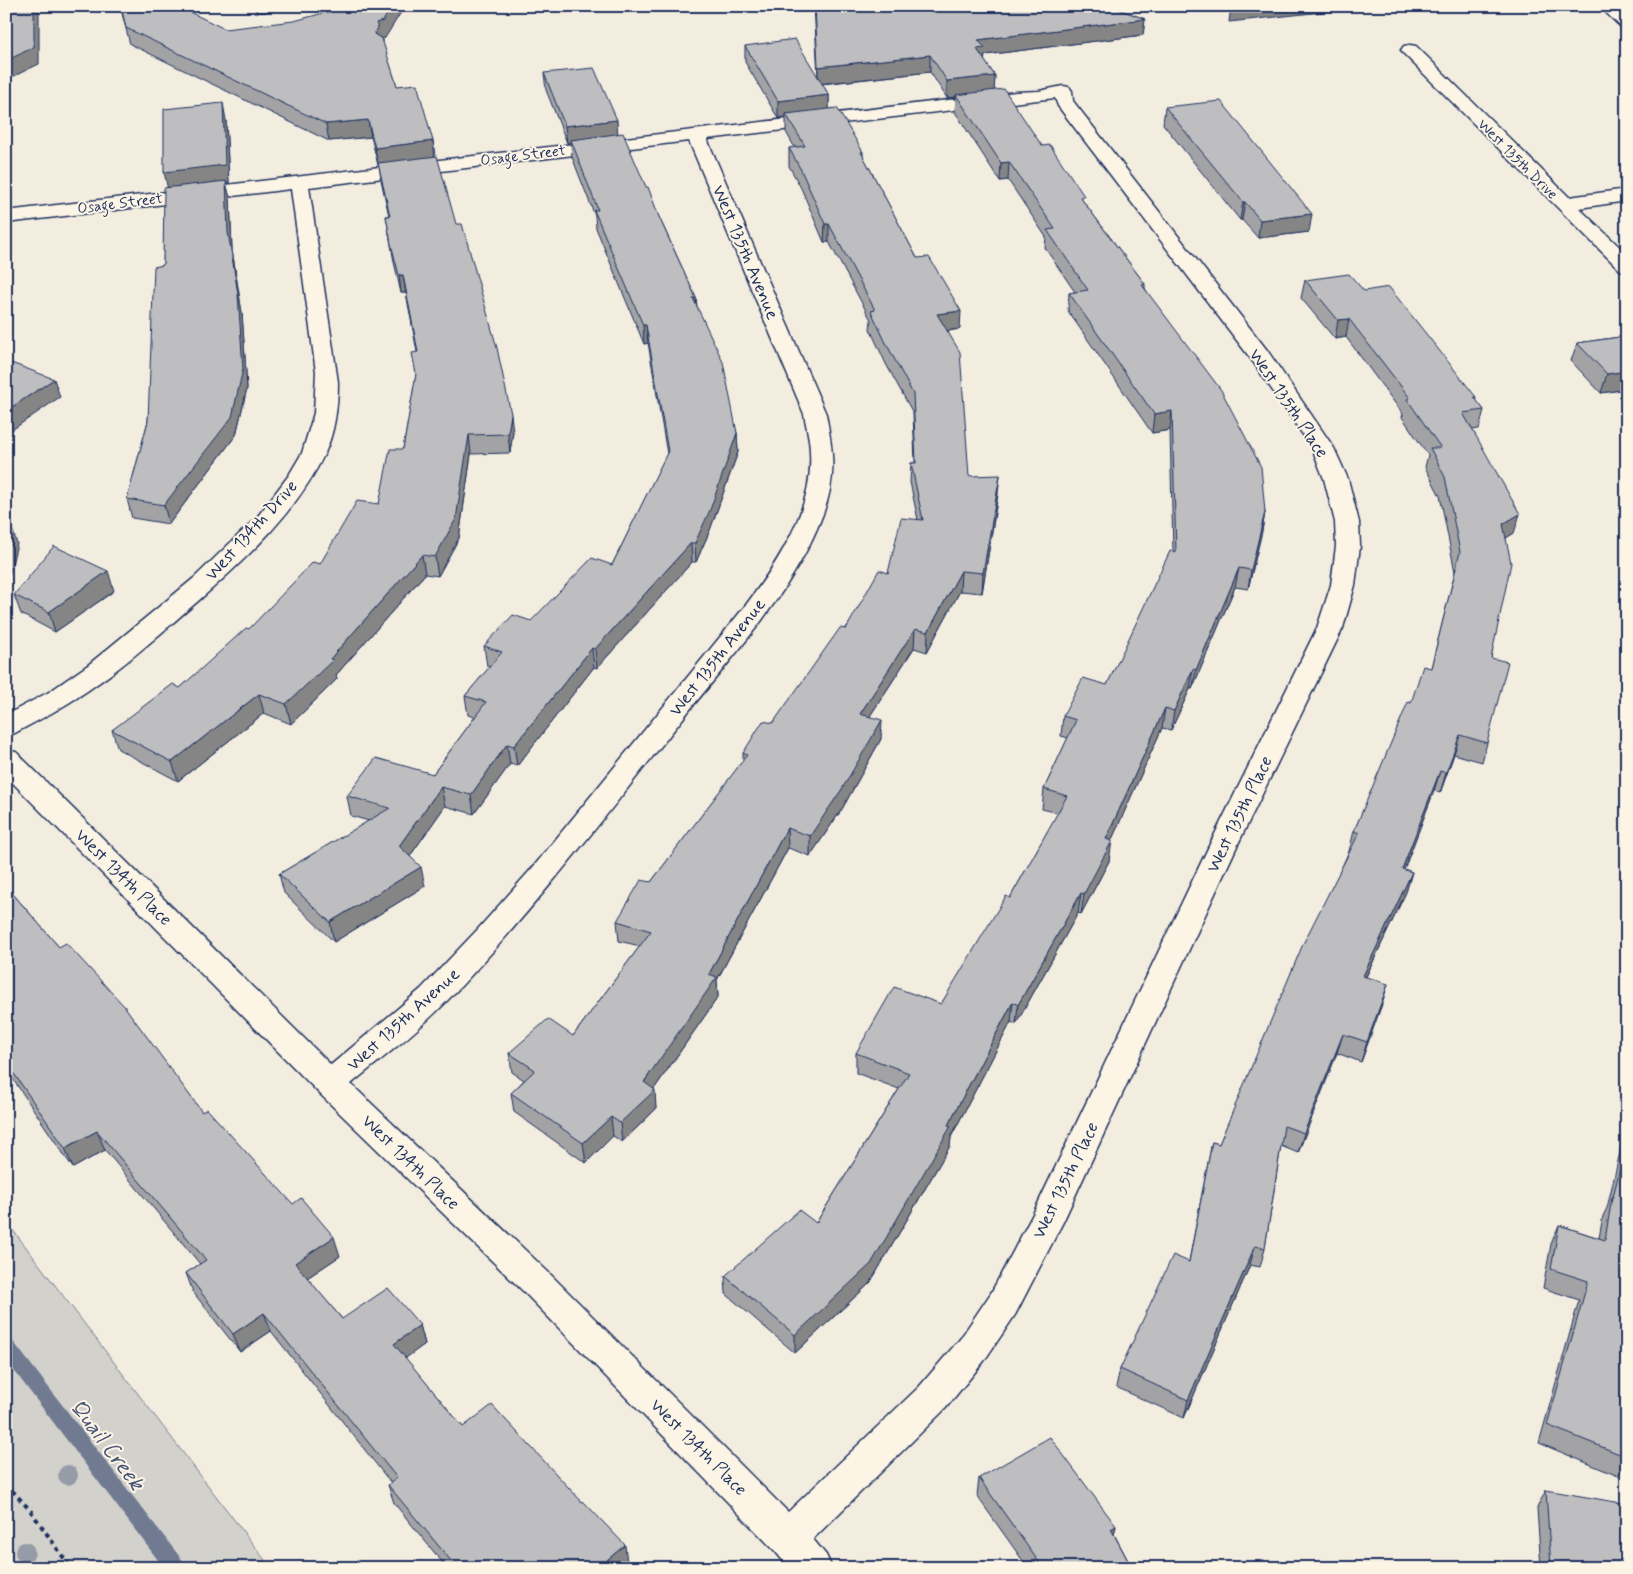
<svg xmlns="http://www.w3.org/2000/svg" width="1633" height="1574" font-family="Mynerve,sans-serif">
<style>
.green{fill:#d3d1cc;stroke:#778095}
.lines{fill:none;stroke-linecap:round;stroke-linejoin:round}
.stream{fill:#707a91;fill-rule:evenodd}
.minor-casing{stroke:#1b2f5e;stroke-width:3}
.secondary-casing{stroke:#1b2f5e;stroke-width:3}
.path{stroke:#1b2f5e;stroke-width:4;stroke-dasharray:4.5 4.5;stroke-linecap:butt}
.minor{fill:#fcf5e5;fill-rule:evenodd}
.secondary{fill:#fcf5e5;fill-rule:evenodd}
.tree{fill:#969ba8}
.wall{fill:#a3a3a5;stroke:#1b2f5e}
.shaded-wall{fill:#858586;stroke:#1b2f5e}
.building{fill:#bebec0;stroke:#1b2f5e}
.labels{text-anchor:middle;stroke-width:4;stroke-linejoin:round;paint-order:stroke}
.far-street-label{font-size:15px;fill:#1b2f5e;stroke:#fcf5e5}
.street-label{font-size:18px;fill:#1b2f5e;stroke:#fcf5e5}
.near-water-label{font-size:22px;font-style:italic;fill:#465478;stroke:#fcf5e5}
</style>
<rect width="100%" height="100%" fill="#f3ede0"/>
<filter id="ink" filterUnits="userSpaceOnUse"><feTurbulence type="fractalNoise" baseFrequency=".02" numOctaves="2"/><feDisplacementMap in="SourceGraphic" scale="10" xChannelSelector="R" yChannelSelector="G"/><feConvolveMatrix kernelMatrix="1 2 1 2 8 2 1 2 1" color-interpolation-filters="sRGB"/></filter>
<g filter="url(#ink)">
<path class="green" d="M 6,1221 L 271,1568 L 7,1568 Z"/>
<g class="lines">
<path class="stream" d="M 6,1338 L 12,1340 L 183,1561 L 185,1568 L 164,1568 L 6,1360 Z"/>
<g class="minor-casing">
<g id="minor">
<path d="M 272,6 C 268,12 264,12 257,11 L 255,7 Z"/>
<path d="M 1410,45 L 1416,46 L 1569,197 L 1627,189 L 1627,201 L 1579,208 L 1627,254 L 1627,272 L 1620,270 L 1404,54 L 1401,50 L 1404,46 Z"/>
<path d="M 1063,86 L 1069,87 L 1072,91 L 1073,101 L 1267,350 L 1334,448 L 1348,479 L 1359,522 L 1360,546 L 1355,585 L 1343,628 L 1237,846 L 1063,1222 L 1015,1315 L 984,1361 L 945,1409 L 813,1539 L 826,1555 L 832,1568 L 789,1568 L 775,1551 L 523,1291 L 319,1093 L 6,776 L 6,750 L 16,752 L 331,1065 L 421,989 L 478,929 L 534,866 L 742,610 C 776,565 814,511 810,452 C 810,439 806,426 804,414 L 689,141 L 309,187 L 338,382 C 338,406 335,431 325,453 C 297,512 245,560 197,602 C 164,630 132,660 97,684 C 71,703 43,718 15,733 L 6,736 L 6,715 L 49,692 L 88,665 L 194,578 L 258,516 L 289,475 L 302,453 L 314,413 L 316,372 L 291,189 L 6,223 L 6,211 L 1016,92 L 1039,91 ZM 1055,98 L 1058,106 L 1251,359 L 1312,448 L 1324,479 L 1335,522 L 1336,546 L 1331,585 L 1317,628 L 1209,846 L 1033,1214 L 991,1293 L 960,1339 L 919,1387 L 788,1512 L 547,1271 L 351,1084 C 382,1058 416,1033 444,1004 C 531,914 607,814 684,717 C 735,653 794,591 823,514 C 837,477 833,451 826,414 L 707,139 Z"/>
</g>
</g>
<g class="secondary-casing">
<path id="secondary" d="M 1599,6 L 1617,6 L 1627,14 L 1627,28 L 1621,27 Z"/>
</g>
<path class="path" d="M 6,1484 L 30,1510 L 71,1568"/>
<use href="#minor" class="minor"/>
<use href="#secondary" class="secondary"/>
</g>
<g class="tree">
<circle cx="68" cy="1475" r="10"/>
<circle cx="25" cy="1552" r="10"/>
</g>
<g class="wall">
<path d="M 120,6 L 225,29 L 385,38 L 381,39 L 397,86 L 433,141 L 435,156 L 513,432 L 510,453 L 471,454 L 459,538 L 438,576 L 425,574 L 336,675 L 337,679 L 291,724 L 264,713 L 178,781 L 118,749 L 112,730 L 180,688 L 249,629 L 320,564 L 379,504 L 403,449 L 416,375 L 417,352 L 406,293 L 401,293 L 394,262 L 386,216 L 389,216 L 381,180 L 379,165 L 378,165 L 371,137 L 329,141 L 130,44 Z"/>
<path d="M 814,6 L 1110,6 L 1145,19 L 1143,35 L 985,55 L 984,60 L 995,76 L 994,90 L 1042,146 L 1145,284 L 1145,288 L 1265,512 L 1262,531 L 1248,589 L 1235,587 L 1192,689 L 1190,689 L 1171,730 L 1162,728 L 1111,841 L 1109,861 L 1081,914 L 1078,913 L 1016,1024 L 1011,1022 L 951,1137 L 950,1146 L 870,1283 L 795,1353 L 726,1294 L 725,1276 L 816,1223 L 899,1089 L 856,1073 L 856,1053 L 941,1004 L 1010,898 L 1058,813 L 1042,809 L 1044,789 L 1068,738 L 1061,736 L 1063,716 L 1107,685 L 1173,551 L 1170,430 L 1152,433 L 1068,311 L 1069,293 L 1075,292 L 1045,248 L 1046,237 L 1008,180 L 1000,181 L 955,112 L 956,97 L 947,98 L 930,72 L 822,84 L 829,95 L 829,109 L 863,152 L 863,156 L 917,258 L 960,329 L 948,331 L 969,476 L 998,494 L 982,593 L 960,591 L 927,652 L 914,648 L 870,716 L 881,739 L 842,809 L 810,856 L 788,848 L 717,980 L 718,997 L 654,1089 L 656,1109 L 622,1142 L 613,1136 L 586,1163 L 514,1112 L 511,1093 L 524,1080 L 512,1072 L 509,1053 L 573,1036 L 640,946 L 619,941 L 617,921 L 651,882 L 743,761 L 743,753 L 773,723 L 888,573 L 918,520 L 910,482 L 911,463 L 915,463 L 913,413 L 886,364 L 870,329 L 871,320 L 829,242 L 824,242 L 801,188 L 789,166 L 789,148 L 795,148 L 786,132 L 786,117 L 778,118 L 745,62 L 745,46 L 818,76 Z"/>
<path d="M 544,73 L 618,134 L 659,217 L 696,298 L 697,306 L 737,433 L 738,452 L 710,530 L 696,562 L 692,562 L 597,668 L 594,667 L 517,766 L 510,764 L 474,814 L 445,806 L 410,856 L 425,886 L 334,942 L 284,893 L 279,874 L 369,821 L 351,816 L 347,796 L 433,774 L 475,717 L 468,715 L 465,696 L 490,667 L 487,666 L 484,646 L 531,621 L 612,565 L 667,454 L 648,343 L 644,344 L 596,228 L 595,216 L 572,157 L 571,143 L 567,143 L 546,90 Z"/>
<path d="M 1165,107 L 1309,232 L 1258,238 L 1242,220 L 1240,220 L 1163,124 Z"/>
<path d="M 226,120 L 229,183 L 226,183 L 230,198 L 232,250 L 242,313 L 247,388 L 236,435 L 169,524 L 132,518 L 127,499 L 148,421 L 163,265 L 167,187 Z"/>
<path d="M 1305,280 L 1364,291 L 1476,397 L 1475,399 L 1484,410 L 1479,429 L 1472,430 L 1514,533 L 1506,538 L 1491,658 L 1487,743 L 1482,762 L 1454,754 L 1440,793 L 1434,791 L 1404,869 L 1412,872 L 1406,892 L 1366,977 L 1382,1004 L 1361,1062 L 1337,1053 L 1298,1153 L 1281,1146 L 1265,1248 L 1260,1267 L 1250,1265 L 1184,1418 L 1116,1387 L 1120,1369 L 1189,1261 L 1212,1142 L 1219,1144 L 1349,851 L 1354,831 L 1411,703 L 1431,668 L 1455,572 L 1440,496 L 1425,467 L 1428,455 L 1402,417 L 1403,414 L 1346,337 L 1335,339 L 1301,298 Z"/>
<path d="M 1627,336 L 1627,389 L 1601,393 L 1571,361 L 1577,343 Z"/>
<path d="M 114,591 L 55,632 L 21,614 L 14,595 Z"/>
<path d="M 6,886 L 202,1112 L 340,1256 L 307,1278 L 342,1319 L 420,1325 L 425,1344 L 405,1358 L 463,1427 L 627,1562 L 621,1568 L 447,1568 L 394,1503 L 388,1485 L 391,1483 L 271,1331 L 240,1352 L 193,1292 L 186,1273 L 200,1264 L 105,1150 L 73,1168 L 15,1082 L 6,1072 Z"/>
<path d="M 1627,1122 L 1627,1459 L 1618,1476 L 1539,1443 L 1579,1300 L 1543,1288 L 1551,1244 L 1559,1225 L 1599,1238 L 1603,1216 L 1607,1208 Z"/>
<path d="M 979,1478 L 1116,1526 L 1114,1534 L 1132,1568 L 1028,1568 L 977,1496 Z"/>
<path d="M 1546,1490 L 1627,1568 L 1541,1568 L 1537,1508 Z"/>
</g>
<g class="shaded-wall">
<path d="M 34,6 L 39,6 L 39,64 L 6,80 L 6,61 Z"/>
<path d="M 392,6 L 405,6 L 385,38 L 380,39 L 374,34 L 376,23 Z"/>
<path d="M 1231,6 L 1379,6 L 1229,22 Z"/>
<path d="M 1145,19 L 1143,35 L 985,55 L 984,65 L 976,66 L 978,40 Z"/>
<path d="M 930,55 L 930,72 L 818,84 L 818,67 Z"/>
<path d="M 995,76 L 994,93 L 956,95 L 956,97 L 947,98 L 947,81 Z"/>
<path d="M 829,95 L 829,112 L 786,114 L 786,117 L 778,118 L 778,101 Z"/>
<path d="M 223,103 L 226,120 L 229,183 L 226,183 L 230,198 L 232,250 L 242,313 L 247,388 L 236,435 L 169,524 L 164,505 L 168,190 L 164,172 Z"/>
<path d="M 368,120 L 371,137 L 329,141 L 326,124 Z"/>
<path d="M 617,120 L 618,137 L 571,140 L 571,143 L 567,143 L 565,126 Z"/>
<path d="M 433,141 L 435,159 L 378,165 L 375,148 Z"/>
<path d="M 1009,162 L 1008,180 L 1000,181 L 1001,163 Z"/>
<path d="M 1243,202 L 1245,202 L 1242,220 L 1240,220 Z"/>
<path d="M 1312,214 L 1309,232 L 1258,238 L 1260,220 Z"/>
<path d="M 825,224 L 829,224 L 829,242 L 824,242 Z"/>
<path d="M 399,275 L 403,275 L 406,293 L 401,293 Z"/>
<path d="M 693,298 L 696,298 L 697,316 Z"/>
<path d="M 961,311 L 960,329 L 937,332 L 937,314 Z"/>
<path d="M 1349,319 L 1346,337 L 1335,339 L 1338,320 Z"/>
<path d="M 643,325 L 646,325 L 648,343 L 644,344 Z"/>
<path d="M 1627,371 L 1627,389 L 1601,393 L 1607,374 Z"/>
<path d="M 54,379 L 60,397 L 6,434 L 6,411 Z"/>
<path d="M 1172,411 L 1170,430 L 1152,433 L 1154,414 Z"/>
<path d="M 511,414 L 513,432 L 510,453 L 508,434 Z"/>
<path d="M 737,433 L 738,452 L 710,530 L 696,562 L 695,543 Z"/>
<path d="M 469,435 L 471,454 L 459,538 L 438,576 L 435,557 Z"/>
<path d="M 1000,475 L 998,494 L 982,593 L 983,573 Z"/>
<path d="M 1265,512 L 1262,531 L 1248,589 L 1251,570 Z"/>
<path d="M 1520,514 L 1514,533 L 1498,543 L 1503,524 Z"/>
<path d="M 11,525 L 17,544 L 6,589 L 6,544 Z"/>
<path d="M 691,543 L 692,562 L 597,668 L 595,649 Z"/>
<path d="M 422,555 L 425,574 L 336,675 L 337,679 L 291,724 L 286,704 L 330,659 Z"/>
<path d="M 1239,568 L 1235,587 L 1192,689 L 1196,670 Z"/>
<path d="M 108,571 L 114,591 L 55,632 L 49,612 Z"/>
<path d="M 961,571 L 960,591 L 927,652 L 928,632 Z"/>
<path d="M 915,629 L 914,648 L 859,733 L 860,714 Z"/>
<path d="M 592,648 L 594,667 L 517,766 L 514,746 Z"/>
<path d="M 1193,669 L 1190,689 L 1171,730 L 1174,711 Z"/>
<path d="M 259,694 L 264,713 L 178,781 L 172,762 Z"/>
<path d="M 1165,708 L 1162,728 L 1109,846 L 1112,841 L 1109,861 L 1081,914 L 1084,894 L 1106,839 Z"/>
<path d="M 882,720 L 881,739 L 842,809 L 810,856 L 810,836 Z"/>
<path d="M 1460,735 L 1454,754 L 1440,793 L 1446,773 Z"/>
<path d="M 507,744 L 510,764 L 474,814 L 471,795 Z"/>
<path d="M 1440,771 L 1434,791 L 1397,888 L 1402,869 Z"/>
<path d="M 441,787 L 445,806 L 403,866 L 399,846 Z"/>
<path d="M 787,828 L 788,848 L 717,980 L 718,997 L 652,1092 L 655,1090 L 656,1109 L 622,1142 L 620,1123 L 709,974 Z"/>
<path d="M 421,867 L 425,886 L 334,942 L 330,922 Z"/>
<path d="M 1412,872 L 1406,892 L 1357,995 L 1363,976 Z"/>
<path d="M 1081,893 L 1078,913 L 1016,1024 L 1018,1005 Z"/>
<path d="M 1388,984 L 1382,1004 L 1361,1062 L 1367,1042 Z"/>
<path d="M 1013,1002 L 1011,1022 L 951,1137 L 950,1146 L 870,1283 L 795,1353 L 795,1335 L 948,1125 Z"/>
<path d="M 1343,1034 L 1337,1053 L 1298,1153 L 1304,1133 Z"/>
<path d="M 611,1117 L 613,1136 L 586,1163 L 583,1143 Z"/>
<path d="M 97,1131 L 105,1150 L 73,1168 L 65,1148 Z"/>
<path d="M 334,1237 L 340,1256 L 301,1282 L 295,1263 Z"/>
<path d="M 1255,1246 L 1250,1265 L 1184,1418 L 1188,1400 Z"/>
<path d="M 264,1313 L 271,1331 L 240,1352 L 233,1334 Z"/>
<path d="M 420,1325 L 425,1344 L 399,1363 L 394,1344 Z"/>
<path d="M 1116,1526 L 1112,1543 L 1111,1529 Z"/>
<path d="M 625,1545 L 627,1562 L 621,1568 L 609,1568 L 607,1560 Z"/>
</g>
<g class="building">
<path d="M 6,6 L 34,6 L 34,47 L 6,61 Z"/>
<path d="M 121,6 L 177,6 L 225,29 L 294,21 L 342,8 L 343,6 L 392,6 L 383,21 L 376,23 L 378,28 L 374,34 L 382,39 L 397,86 L 417,84 L 433,141 L 375,148 L 368,120 L 326,124 L 126,28 Z"/>
<path d="M 815,6 L 1110,6 L 1145,19 L 978,40 L 985,48 L 977,49 L 995,76 L 947,81 L 930,55 L 818,67 Z"/>
<path d="M 795,39 L 829,95 L 778,101 L 745,46 Z"/>
<path d="M 594,68 L 617,120 L 565,126 L 544,73 Z"/>
<path d="M 1004,89 L 1042,146 L 1050,145 L 1084,196 L 1080,197 L 1145,284 L 1142,285 L 1221,390 L 1261,467 L 1265,512 L 1251,570 L 1239,568 L 1196,670 L 1193,669 L 1174,711 L 1165,708 L 1106,839 L 1112,841 L 1084,894 L 1081,893 L 1018,1005 L 1013,1002 L 948,1125 L 951,1126 L 871,1264 L 795,1335 L 725,1276 L 799,1210 L 816,1223 L 909,1073 L 856,1053 L 894,987 L 941,1004 L 1006,896 L 1010,898 L 1067,796 L 1044,789 L 1076,720 L 1063,716 L 1083,678 L 1107,685 L 1170,551 L 1176,552 L 1172,411 L 1154,414 L 1069,293 L 1088,290 L 1047,230 L 1055,229 L 1009,162 L 1001,163 L 956,95 Z"/>
<path d="M 1221,101 L 1312,214 L 1260,220 L 1245,202 L 1243,202 L 1165,107 Z"/>
<path d="M 223,103 L 225,165 L 164,172 L 164,109 Z"/>
<path d="M 837,108 L 863,152 L 861,152 L 917,258 L 929,257 L 961,311 L 937,314 L 960,352 L 969,476 L 1000,475 L 983,573 L 961,571 L 928,632 L 915,629 L 860,714 L 882,720 L 842,789 L 810,836 L 787,828 L 709,974 L 717,977 L 644,1082 L 655,1090 L 620,1123 L 611,1117 L 583,1143 L 511,1093 L 535,1070 L 509,1053 L 548,1019 L 573,1036 L 651,931 L 617,921 L 641,880 L 651,882 L 747,755 L 743,753 L 763,721 L 773,723 L 840,628 L 846,629 L 879,570 L 888,573 L 901,518 L 923,520 L 911,463 L 916,463 L 913,394 L 887,345 L 871,311 L 875,310 L 829,224 L 825,224 L 801,170 L 789,148 L 805,146 L 786,114 Z"/>
<path d="M 623,133 L 646,187 L 648,187 L 659,217 L 696,298 L 693,298 L 723,362 L 737,433 L 710,510 L 695,543 L 691,543 L 595,649 L 592,648 L 514,746 L 507,744 L 471,795 L 441,787 L 399,846 L 421,867 L 330,922 L 279,874 L 390,808 L 347,796 L 376,758 L 433,774 L 486,702 L 465,696 L 502,652 L 484,646 L 513,615 L 531,621 L 592,558 L 612,565 L 668,451 L 646,325 L 643,325 L 594,210 L 598,210 L 571,140 Z"/>
<path d="M 437,156 L 456,224 L 462,224 L 497,348 L 511,414 L 508,434 L 469,435 L 456,519 L 435,557 L 422,555 L 330,659 L 333,660 L 286,704 L 259,694 L 172,762 L 112,730 L 173,684 L 180,688 L 246,628 L 249,629 L 313,562 L 320,564 L 357,501 L 379,504 L 390,449 L 403,449 L 416,374 L 412,353 L 418,352 L 403,275 L 399,275 L 391,244 L 386,216 L 390,216 L 378,163 Z"/>
<path d="M 226,181 L 228,232 L 238,294 L 243,369 L 232,417 L 164,505 L 127,499 L 148,421 L 154,267 L 163,265 L 164,188 Z"/>
<path d="M 1349,274 L 1364,291 L 1389,287 L 1476,397 L 1474,397 L 1484,410 L 1463,413 L 1520,514 L 1503,524 L 1511,563 L 1491,658 L 1508,662 L 1487,743 L 1460,735 L 1446,773 L 1440,771 L 1402,869 L 1412,872 L 1363,976 L 1388,984 L 1367,1042 L 1343,1034 L 1304,1133 L 1284,1126 L 1265,1248 L 1255,1246 L 1188,1400 L 1120,1369 L 1173,1255 L 1189,1262 L 1212,1142 L 1219,1144 L 1303,944 L 1359,833 L 1354,831 L 1408,702 L 1411,703 L 1423,666 L 1431,668 L 1460,552 L 1445,477 L 1430,448 L 1441,448 L 1407,399 L 1410,398 L 1349,319 L 1338,320 L 1305,280 Z"/>
<path d="M 1627,336 L 1627,371 L 1607,374 L 1577,343 Z"/>
<path d="M 6,361 L 54,379 L 6,411 Z"/>
<path d="M 6,522 L 11,525 L 6,544 Z"/>
<path d="M 54,546 L 108,571 L 49,612 L 14,595 Z"/>
<path d="M 6,886 L 59,947 L 66,943 L 125,1007 L 202,1112 L 207,1109 L 293,1204 L 301,1198 L 334,1237 L 295,1263 L 342,1319 L 388,1288 L 420,1325 L 394,1344 L 463,1427 L 492,1405 L 582,1502 L 583,1501 L 625,1545 L 607,1560 L 614,1568 L 457,1568 L 388,1485 L 397,1478 L 264,1313 L 233,1334 L 186,1273 L 206,1260 L 97,1131 L 65,1148 L 6,1062 Z"/>
<path d="M 1627,1140 L 1627,1457 L 1547,1425 L 1588,1281 L 1551,1269 L 1559,1225 L 1605,1240 L 1612,1197 L 1613,1197 Z"/>
<path d="M 1050,1437 L 1116,1526 L 1111,1529 L 1132,1568 L 1052,1568 L 1051,1566 L 1049,1568 L 1043,1568 L 979,1478 Z"/>
<path d="M 1546,1490 L 1627,1504 L 1627,1568 L 1551,1568 Z"/>
</g>
</g>
<g class="labels">
<g class="far-street-label">
<text transform="translate(523 155) rotate(-7)" y="5">Osage Street</text>
<text transform="translate(1518 159) rotate(45)" y="5">West 135th Drive</text>
<text transform="translate(120 203) rotate(-7)" y="5">Osage Street</text>
</g>
<g class="street-label">
<text transform="translate(746 252) rotate(67)" y="6">West 135th Avenue</text>
<text transform="translate(1289 403) rotate(56)" y="6">West 135th Place</text>
<text transform="translate(251 530) rotate(-48)" y="6">West 134th Drive</text>
<text transform="translate(717 657) rotate(-52)" y="6">West 135th Avenue</text>
<text transform="translate(1239 814) rotate(-64)" y="6">West 135th Place</text>
<text transform="translate(124 877) rotate(45)" y="6">West 134th Place</text>
<text transform="translate(403 1019) rotate(-42)" y="6">West 135th Avenue</text>
<text transform="translate(411 1162) rotate(44)" y="6">West 134th Place</text>
<text transform="translate(1065 1180) rotate(-64)" y="6">West 135th Place</text>
<text transform="translate(699 1447) rotate(45)" y="6">West 134th Place</text>
</g>
<g class="near-water-label">
<text transform="translate(108 1444) rotate(53)" y="8">Quail Creek</text>
</g>
</g>
<rect width="1633" height="1574" fill="none" stroke="#fcf5e5" stroke-width="25"/>
<rect x="12" y="12" width="1608" height="1549" fill="none" stroke="#1b2f5e" stroke-width="2" filter="url(#ink)"/>
</svg>
